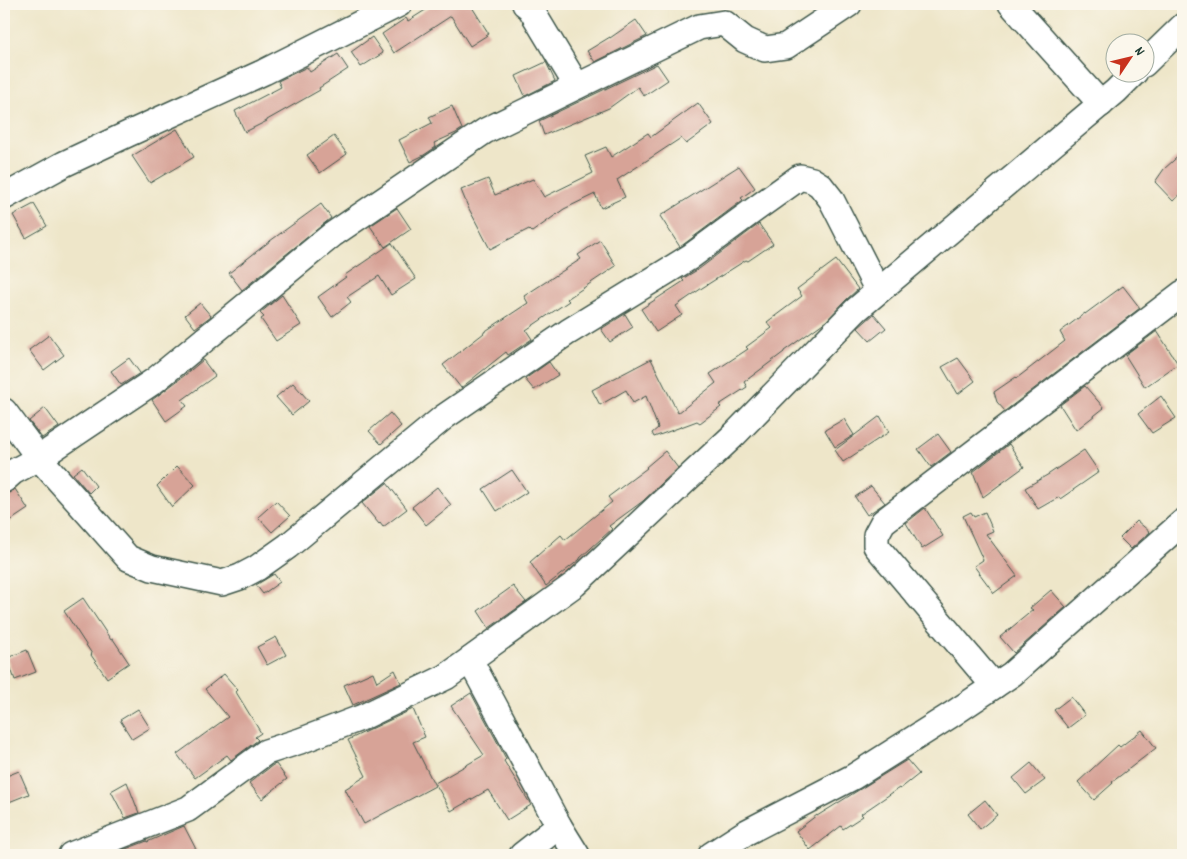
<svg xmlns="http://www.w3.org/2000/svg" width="1187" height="859" font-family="Dekko,sans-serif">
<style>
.building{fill:#d7a397}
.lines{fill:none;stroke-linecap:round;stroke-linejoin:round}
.minor-casing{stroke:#3e564a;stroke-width:28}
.minor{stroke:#fff;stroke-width:25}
</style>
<rect width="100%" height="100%" fill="#fbf7ec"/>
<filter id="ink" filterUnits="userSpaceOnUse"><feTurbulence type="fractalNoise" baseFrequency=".02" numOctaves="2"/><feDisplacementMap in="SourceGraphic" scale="10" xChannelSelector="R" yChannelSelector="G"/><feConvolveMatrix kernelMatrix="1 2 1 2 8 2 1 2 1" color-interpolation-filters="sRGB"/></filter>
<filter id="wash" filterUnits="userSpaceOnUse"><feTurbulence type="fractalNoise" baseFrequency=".0096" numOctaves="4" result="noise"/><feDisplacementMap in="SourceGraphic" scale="20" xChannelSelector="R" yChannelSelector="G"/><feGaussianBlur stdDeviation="1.12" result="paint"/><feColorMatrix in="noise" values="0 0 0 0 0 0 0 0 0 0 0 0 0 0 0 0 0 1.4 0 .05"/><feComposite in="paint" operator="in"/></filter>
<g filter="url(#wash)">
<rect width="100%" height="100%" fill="#eee6c9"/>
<g id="blocks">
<g class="building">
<path d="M 435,4 L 470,4 L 489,34 L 470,46 L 451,16 L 394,53 L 382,34 L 406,18 L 408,21 Z"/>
<path d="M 636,20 L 647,36 L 595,62 L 587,51 L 610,37 L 610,38 Z"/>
<path d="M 372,37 L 383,53 L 361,67 L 351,52 Z"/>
<path d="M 338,54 L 348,69 L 319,88 L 320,90 L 267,120 L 267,121 L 245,132 L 235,111 L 281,87 L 278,81 L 307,67 L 310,72 Z"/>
<path d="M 546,62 L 555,81 L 525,96 L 516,76 Z"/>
<path d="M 657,64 L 668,80 L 644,96 L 638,87 L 609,108 L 544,135 L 539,121 Z"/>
<path d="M 698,103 L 713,124 L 686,144 L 681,138 L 617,180 L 625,197 L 601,208 L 595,194 L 564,209 L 532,232 L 529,229 L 490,249 L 468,207 L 461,190 L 488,179 L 495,195 L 533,179 L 544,197 L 593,173 L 585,156 L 606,147 L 611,157 L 648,133 L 651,137 Z"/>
<path d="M 452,106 L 462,129 L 456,133 L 434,143 L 436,147 L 424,155 L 410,162 L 399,140 L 432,123 L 429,117 Z"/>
<path d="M 177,129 L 194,157 L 150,183 L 132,156 Z"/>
<path d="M 334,136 L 347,154 L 320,173 L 307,155 Z"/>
<path d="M 1183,152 L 1183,192 L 1173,201 L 1155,182 L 1164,169 Z"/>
<path d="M 739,166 L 755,188 L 741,198 L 743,200 L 680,247 L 660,216 Z"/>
<path d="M 34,204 L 47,226 L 26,238 L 13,215 Z"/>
<path d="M 321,204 L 331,218 L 242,290 L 229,273 L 270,241 Z"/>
<path d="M 397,208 L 411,229 L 385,247 L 370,226 Z"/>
<path d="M 759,224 L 773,244 L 748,261 L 746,260 L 702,288 L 676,306 L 682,315 L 656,332 L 641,309 L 684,281 L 682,279 L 699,269 Z"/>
<path d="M 600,240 L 616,266 L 567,299 L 569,301 L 526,330 L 532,339 L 508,355 L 506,352 L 461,388 L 443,365 L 484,333 L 484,332 L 528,303 L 524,296 L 581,259 L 578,255 Z"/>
<path d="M 392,243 L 416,279 L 391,295 L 379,276 L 347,297 L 351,302 L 332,317 L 318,297 L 346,277 L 345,275 Z"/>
<path d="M 836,260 L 858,289 L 846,300 L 826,321 L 784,351 L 784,352 L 744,382 L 747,387 L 719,405 L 721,407 L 700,423 L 697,421 L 654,437 L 652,433 L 658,428 L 646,396 L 633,403 L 626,390 L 600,405 L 592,390 L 651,359 L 678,413 L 716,383 L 710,374 L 748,349 L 746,347 L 772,328 L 767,322 L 802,296 L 797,289 Z"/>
<path d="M 1123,286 L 1140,308 L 1005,411 L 997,402 L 994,392 L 1016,377 L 1017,378 L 1065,341 L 1060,332 L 1085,313 L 1085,314 Z"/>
<path d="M 282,295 L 301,325 L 276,341 L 261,319 L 264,317 L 260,313 Z"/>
<path d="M 200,303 L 211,316 L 195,328 L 185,315 Z"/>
<path d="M 625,314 L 633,327 L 610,342 L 601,329 Z"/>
<path d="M 874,314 L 886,328 L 870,341 L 858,328 Z"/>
<path d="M 1157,331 L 1178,364 L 1145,387 L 1125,355 Z"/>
<path d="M 49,335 L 64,355 L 44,370 L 29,350 Z"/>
<path d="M 129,358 L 140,373 L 121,385 L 111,371 Z"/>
<path d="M 958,358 L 975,381 L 958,394 L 942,367 Z"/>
<path d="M 203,360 L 215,376 L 182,400 L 187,406 L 166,421 L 152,400 L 185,375 Z"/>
<path d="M 549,362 L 558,375 L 534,390 L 525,379 Z"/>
<path d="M 293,383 L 309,401 L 292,415 L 276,397 Z"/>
<path d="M 1085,386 L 1104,408 L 1076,430 L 1060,405 Z"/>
<path d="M 1161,396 L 1176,418 L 1152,433 L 1138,414 Z"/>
<path d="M 45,408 L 59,427 L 42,438 L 29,421 Z"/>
<path d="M 390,413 L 401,426 L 381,444 L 369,431 Z"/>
<path d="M 880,416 L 889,432 L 843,462 L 835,450 Z"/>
<path d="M 844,419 L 854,435 L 835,447 L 825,430 Z"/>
<path d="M 938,434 L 951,452 L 931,467 L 918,449 Z"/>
<path d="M 1009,444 L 1024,467 L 983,497 L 973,472 Z"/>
<path d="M 1084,450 L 1099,472 L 1060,499 L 1059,497 L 1038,509 L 1025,488 L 1049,474 Z"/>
<path d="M 665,451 L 678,468 L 643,501 L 609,526 L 612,529 L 580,558 L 580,559 L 579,560 L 546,586 L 530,562 L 561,535 L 565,540 L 612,502 L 608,497 L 647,468 L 646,467 Z"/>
<path d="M 177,466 L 195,485 L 172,507 L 157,486 Z"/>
<path d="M 82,467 L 96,486 L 89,493 L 73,474 Z"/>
<path d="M 512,470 L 527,492 L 497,511 L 483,489 Z"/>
<path d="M 387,483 L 407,509 L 383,527 L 380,523 L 379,524 L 362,503 Z"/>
<path d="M 871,486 L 885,503 L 867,515 L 855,497 Z"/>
<path d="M 437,487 L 451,505 L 426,525 L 412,507 Z"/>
<path d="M 15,489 L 28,509 L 4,525 L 4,494 L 7,494 Z"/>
<path d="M 276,501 L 290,516 L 272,532 L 258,517 Z"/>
<path d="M 925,508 L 943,536 L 922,549 L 906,523 Z"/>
<path d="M 971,512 L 974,517 L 985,512 L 993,531 L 986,534 L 1017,576 L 994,593 L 974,566 L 983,560 L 963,516 Z"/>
<path d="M 1137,521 L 1150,532 L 1131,549 L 1120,538 Z"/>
<path d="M 274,574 L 280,582 L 263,594 L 256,585 Z"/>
<path d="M 513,586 L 526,602 L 489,628 L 478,611 Z"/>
<path d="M 1051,590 L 1066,607 L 1014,653 L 1000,637 L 1033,610 L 1030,608 Z"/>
<path d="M 83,598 L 111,640 L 113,639 L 129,663 L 107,678 L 91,655 L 92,654 L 64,611 Z"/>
<path d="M 276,637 L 286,655 L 267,665 L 257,647 Z"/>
<path d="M 27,650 L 36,672 L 15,680 L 7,658 Z"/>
<path d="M 395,670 L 401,683 L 353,705 L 344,685 L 373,672 L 377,682 Z"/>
<path d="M 224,674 L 238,690 L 236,692 L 261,733 L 255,737 L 258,740 L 231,760 L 227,755 L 195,778 L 177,754 L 228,717 L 205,689 Z"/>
<path d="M 471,693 L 501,749 L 506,759 L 504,761 L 531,805 L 507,820 L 488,790 L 451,811 L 435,783 L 484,755 L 451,706 Z"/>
<path d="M 1071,697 L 1085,715 L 1068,728 L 1054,710 Z"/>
<path d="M 138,709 L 150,728 L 132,739 L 120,720 Z"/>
<path d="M 413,709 L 425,737 L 413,742 L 435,786 L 364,824 L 345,789 L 366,776 L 348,740 Z"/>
<path d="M 1142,730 L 1156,748 L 1112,782 L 1113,783 L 1094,800 L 1078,782 L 1118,745 L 1120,747 Z"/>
<path d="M 907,760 L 919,774 L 900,789 L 899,788 L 861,814 L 863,816 L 843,829 L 841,826 L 810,850 L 796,831 L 817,815 L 817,816 Z"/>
<path d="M 1031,763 L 1045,780 L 1026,794 L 1013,778 Z"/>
<path d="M 276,764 L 287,779 L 262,799 L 249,783 L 273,765 Z"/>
<path d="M 19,771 L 29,794 L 4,804 L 4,777 Z"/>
<path d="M 127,782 L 139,813 L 125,818 L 111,791 Z"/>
<path d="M 985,800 L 997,815 L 980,829 L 968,814 Z"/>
<path d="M 184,826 L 199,855 L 110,855 L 147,841 L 147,842 Z"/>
</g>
</g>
</g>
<g filter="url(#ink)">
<use href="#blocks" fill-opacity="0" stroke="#3e564a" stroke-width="1"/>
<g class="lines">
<g class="minor-casing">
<g id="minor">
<path d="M 525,4 L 530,8 L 577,86"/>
<path d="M 1011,4 L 1101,104"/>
<path d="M 1144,64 L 1183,26"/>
<path d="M 4,197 L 64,164 L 128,134 L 264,72 L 399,4"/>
<path d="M 4,411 L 39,458 L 128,558 L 152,568 L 222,583 L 240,577 L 257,568 L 288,546 L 444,417 L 568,332 L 690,257 L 754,210 L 800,177 L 812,180 L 820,185 L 831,199 L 878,291"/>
<path d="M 4,480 L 13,472 L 39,458 L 154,381 L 332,235 L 485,131 L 699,27 L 724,23 L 745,40 L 765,49 L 786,46 L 849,4"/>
<path d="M 470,660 L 559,826 L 577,855"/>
<path d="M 994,686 L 876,546 L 876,535 L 883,522 L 1183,293"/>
<path d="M 71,855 L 188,809 L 266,752 L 300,741 L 363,717 L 446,677 L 575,584 L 734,435 L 856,310 L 1116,91 L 1135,72"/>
<path d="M 522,855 L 559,826"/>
<path d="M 711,855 L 745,833 L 853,777 L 951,715 L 1012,674 L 1183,522"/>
</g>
</g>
<use href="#minor" class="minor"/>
</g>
</g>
<rect width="1187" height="859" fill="none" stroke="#fbf7ec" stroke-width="20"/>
<g transform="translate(1130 58) rotate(55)"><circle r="24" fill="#fbf7ec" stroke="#a3ada2"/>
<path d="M0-4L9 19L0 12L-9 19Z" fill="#c8321e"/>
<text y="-8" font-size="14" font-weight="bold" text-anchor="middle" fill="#1f3d34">N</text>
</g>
</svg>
